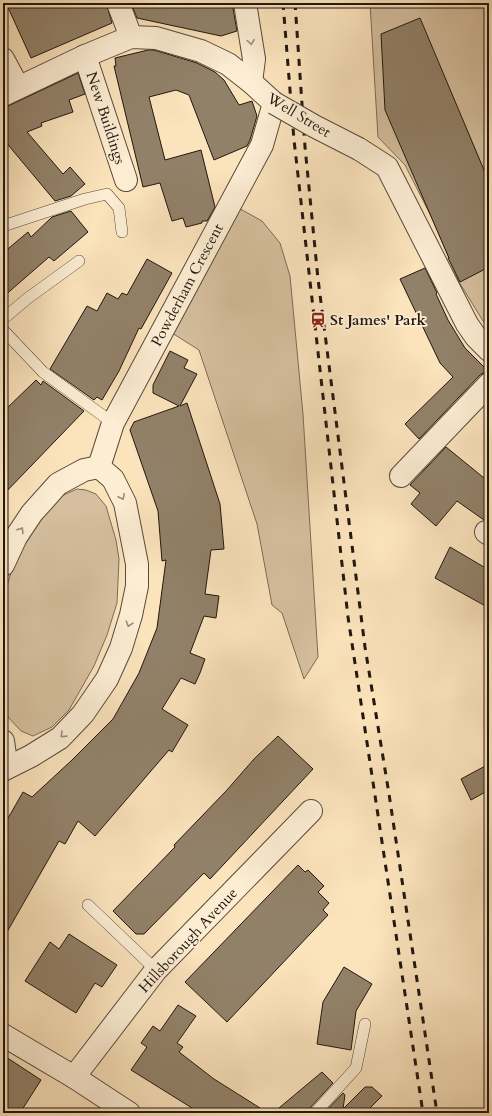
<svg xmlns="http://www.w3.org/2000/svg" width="492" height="1116" font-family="Cardo,serif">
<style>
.green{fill:#d6c09f;stroke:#7c6c58}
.building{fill:#928169;stroke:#211710}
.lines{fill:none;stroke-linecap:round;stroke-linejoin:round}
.lane-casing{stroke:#584a3b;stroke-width:12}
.street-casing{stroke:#584a3b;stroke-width:24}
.lane{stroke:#fcedd3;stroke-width:11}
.street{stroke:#fcedd3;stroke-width:22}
.rail{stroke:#211710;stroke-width:3;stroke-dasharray:7 7;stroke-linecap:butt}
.street-bridge-casing{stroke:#584a3b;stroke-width:24;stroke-linecap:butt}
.street-bridge{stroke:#fcedd3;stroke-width:22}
.oneway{stroke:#998d7b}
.labels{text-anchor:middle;stroke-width:3.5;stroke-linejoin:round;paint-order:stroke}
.street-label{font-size:15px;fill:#211710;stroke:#fcedd3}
.poi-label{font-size:15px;font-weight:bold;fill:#211710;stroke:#fcedd3;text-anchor:start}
</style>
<rect width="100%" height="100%" fill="#fbe3bc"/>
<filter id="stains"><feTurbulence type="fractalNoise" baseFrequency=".005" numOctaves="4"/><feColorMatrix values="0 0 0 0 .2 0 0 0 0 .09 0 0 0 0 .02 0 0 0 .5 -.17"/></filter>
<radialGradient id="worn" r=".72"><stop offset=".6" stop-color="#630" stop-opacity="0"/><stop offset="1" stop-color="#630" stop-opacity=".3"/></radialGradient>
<g class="green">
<path d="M 370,3 L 489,3 L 489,325 L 483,321 L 459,282 L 433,220 L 405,165 L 378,137 Z"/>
<path d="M 235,206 L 262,221 L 280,243 L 290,276 L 303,414 L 318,657 L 304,679 L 282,613 L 272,605 L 257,524 L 199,350 L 172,333 Z"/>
<path d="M 77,489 L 86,490 L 96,494 L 106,506 L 116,540 L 119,559 L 117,603 L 107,635 L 94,666 L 69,710 L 52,727 L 33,736 L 21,731 L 8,717 L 3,701 L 3,598 L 11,573 L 30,532 L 57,498 Z"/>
</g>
<g class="building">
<path d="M 6,3 L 106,3 L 112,23 L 31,58 Z"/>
<path d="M 131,3 L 232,3 L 237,31 L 221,36 L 137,18 Z"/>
<path d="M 420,18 L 489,182 L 489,267 L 460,282 L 448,258 L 449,258 L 385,110 L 381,34 Z"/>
<path d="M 148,50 L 154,50 L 197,63 L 215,72 L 224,80 L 239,105 L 252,101 L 257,116 L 250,140 L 247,146 L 214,160 L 189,95 L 176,90 L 149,97 L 165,160 L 201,150 L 215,207 L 207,221 L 202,221 L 202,223 L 186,227 L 183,218 L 172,221 L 160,183 L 143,187 L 114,66 L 116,66 L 115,58 Z"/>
<path d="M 78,73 L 85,94 L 69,100 L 73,112 L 41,123 L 42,126 L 27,132 L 63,174 L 70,167 L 85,184 L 71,196 L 55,201 L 4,140 L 3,141 L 3,107 L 8,106 Z"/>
<path d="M 71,211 L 88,232 L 54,261 L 49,257 L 3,297 L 3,253 L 28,232 L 31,237 L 52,217 Z"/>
<path d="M 147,259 L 172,273 L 141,329 L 139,328 L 119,371 L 102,400 L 97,397 L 94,400 L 50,369 L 87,306 L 97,311 L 107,293 L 118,299 L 122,293 L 127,295 Z"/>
<path d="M 425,268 L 437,293 L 436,294 L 448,320 L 465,348 L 489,372 L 485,372 L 480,375 L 419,439 L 405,424 L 453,377 L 440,363 L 400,279 Z"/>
<path d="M 170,351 L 188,360 L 184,368 L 197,374 L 180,406 L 187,403 L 220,504 L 224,549 L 211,550 L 205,594 L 219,596 L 216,618 L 204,616 L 190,653 L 205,659 L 200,673 L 195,684 L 181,678 L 162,709 L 188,725 L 172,752 L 169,750 L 95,836 L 78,821 L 65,844 L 59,841 L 3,939 L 3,827 L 23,792 L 32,797 L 72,760 L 113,719 L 139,673 L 157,628 L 166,560 L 162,561 L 158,511 L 130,430 L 134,422 L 179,406 L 153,393 L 153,385 Z"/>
<path d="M 36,380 L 41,385 L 43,381 L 84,411 L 3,495 L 3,412 Z"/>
<path d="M 446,447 L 489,482 L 489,520 L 484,520 L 457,501 L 436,526 L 411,504 L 420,493 L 410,485 Z"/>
<path d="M 450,547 L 489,570 L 489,608 L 435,578 Z"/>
<path d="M 278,736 L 313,769 L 210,879 L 204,873 L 144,934 L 136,934 L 113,911 L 175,847 L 174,845 L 227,790 L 254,759 Z"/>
<path d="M 489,764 L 489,790 L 471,800 L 461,779 Z"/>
<path d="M 298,865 L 305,872 L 308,870 L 324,886 L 318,892 L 329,903 L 323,910 L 328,915 L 227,1022 L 185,982 Z"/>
<path d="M 69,934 L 117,965 L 102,987 L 95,983 L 76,1013 L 25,981 L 50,942 L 59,949 Z"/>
<path d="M 344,967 L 372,984 L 356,1011 L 351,1050 L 317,1044 L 323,1002 Z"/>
<path d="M 178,1005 L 196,1016 L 177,1043 L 183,1047 L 179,1052 L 214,1079 L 268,1113 L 200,1113 L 131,1070 L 147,1047 L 141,1043 L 153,1026 L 160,1031 Z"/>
<path d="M 3,1055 L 41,1080 L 20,1113 L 3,1113 Z"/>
<path d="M 322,1072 L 333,1083 L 310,1108 L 308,1113 L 273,1113 Z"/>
<path d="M 365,1087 L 372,1087 L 382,1096 L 365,1113 L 324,1113 L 343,1093 L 345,1095 L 343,1109 Z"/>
</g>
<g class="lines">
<g class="lane-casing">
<g id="lane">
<path d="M 3,226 L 85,199 L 107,194 L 119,208 L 122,232"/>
<path d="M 3,319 L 28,298 L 79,261"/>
<path d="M 3,330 L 43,372 L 113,423"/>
<path d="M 88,905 L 156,970"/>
<path d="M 315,1113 L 356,1068 L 365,1024"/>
</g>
</g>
<g class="street-casing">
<g id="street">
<path d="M 118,3 L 131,37"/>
<path d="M 245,3 L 254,59 L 251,82"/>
<path d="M 85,56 L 126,180"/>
<path d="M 3,59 L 18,87"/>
<path d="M 3,95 L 85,56 L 131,37 L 156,38 L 201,51 L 228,64 L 251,82 L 274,103 L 262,145 L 113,423 L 99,467"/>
<path d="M 359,149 L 387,167 L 467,324 L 476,337 L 489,350"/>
<path d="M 401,476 L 489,384"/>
<path d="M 486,532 L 489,534"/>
<path d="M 3,565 L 16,537 L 32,513 L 58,484 L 84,470 L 99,467"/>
<path d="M 3,741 L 5,755 L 3,769"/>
<path d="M 3,770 L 31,756 L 60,738 L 83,714 L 107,679 L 121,648 L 131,615 L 137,586 L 137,564 L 125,503 L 113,479 L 99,467"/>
<path d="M 3,1035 L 74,1077 L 129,1113"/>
<path d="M 74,1077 L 156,970 L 311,811"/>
</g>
</g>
<use href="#lane" class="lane"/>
<use href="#street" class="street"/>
<g class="rail">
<path d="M 283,3 L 294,140 L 348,617 L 423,1113"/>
<path d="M 295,3 L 305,147 L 318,279 L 365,647 L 389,794 L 437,1113"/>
</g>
<g class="street-bridge-casing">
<path id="street-bridge" d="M 274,103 L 314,126 L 359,149"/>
</g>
<use href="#street-bridge" class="street-bridge"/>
</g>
<defs><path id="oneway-chevron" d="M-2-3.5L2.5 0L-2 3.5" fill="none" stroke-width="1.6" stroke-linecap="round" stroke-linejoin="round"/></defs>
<g class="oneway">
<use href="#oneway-chevron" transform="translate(251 42) rotate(82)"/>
<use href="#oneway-chevron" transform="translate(122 497) rotate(64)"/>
<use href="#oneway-chevron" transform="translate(21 530) rotate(-58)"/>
<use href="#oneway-chevron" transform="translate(129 624) rotate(107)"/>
<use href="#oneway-chevron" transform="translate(63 735) rotate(136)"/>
</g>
<defs>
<g id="station-bare" transform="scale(1.2)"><path d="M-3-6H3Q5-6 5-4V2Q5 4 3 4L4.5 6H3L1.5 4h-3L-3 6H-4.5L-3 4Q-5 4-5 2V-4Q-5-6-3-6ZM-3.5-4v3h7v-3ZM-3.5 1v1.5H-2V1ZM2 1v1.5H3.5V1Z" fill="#8f2418" stroke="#fcedd3" stroke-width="2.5" paint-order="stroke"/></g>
</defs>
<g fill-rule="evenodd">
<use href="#station-bare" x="318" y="320"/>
</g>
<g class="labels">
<g class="street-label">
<text transform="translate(299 115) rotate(31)" y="5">Well Street</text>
<text transform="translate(106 118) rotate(72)" y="5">New Buildings</text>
<text transform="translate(187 285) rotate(-62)" y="5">Powderham Crescent</text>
<text transform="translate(188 940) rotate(-47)" y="5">Hillsborough Avenue</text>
</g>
<g class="poi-label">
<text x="330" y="325">St James' Park</text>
</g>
</g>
<rect width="492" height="1116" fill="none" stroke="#fbe3bc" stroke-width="16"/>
<rect x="4" y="4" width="484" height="1108" fill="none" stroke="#211710" stroke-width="2"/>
<rect x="8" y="8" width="476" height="1100" fill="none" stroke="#211710"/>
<rect width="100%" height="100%" filter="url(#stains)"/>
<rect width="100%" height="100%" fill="url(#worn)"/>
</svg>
